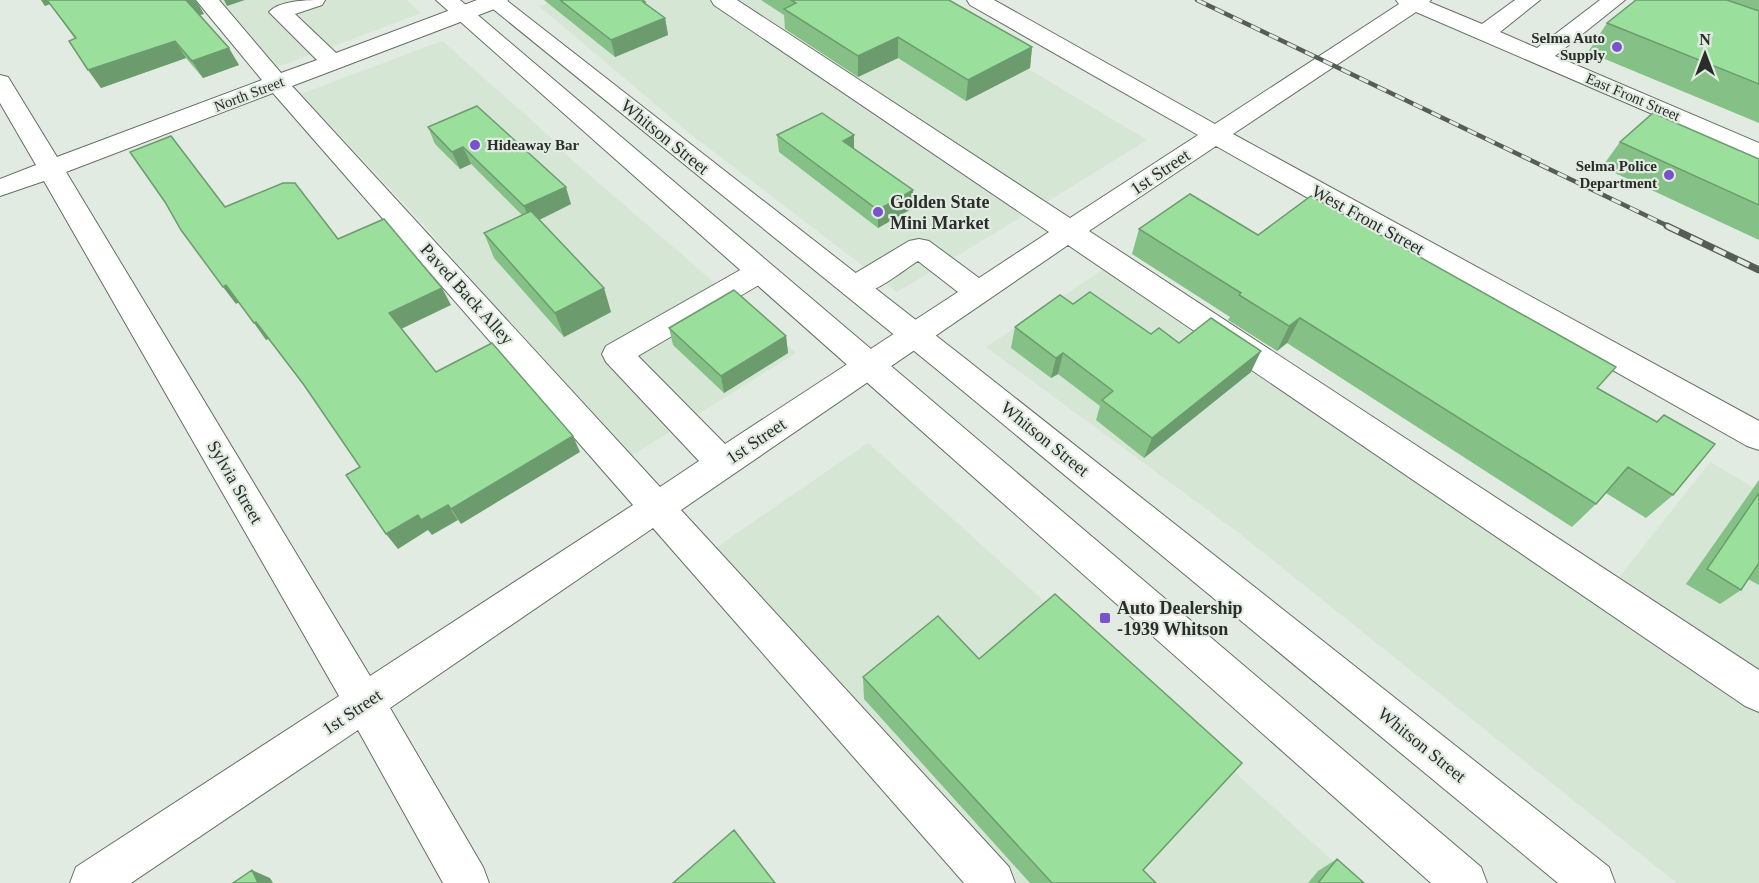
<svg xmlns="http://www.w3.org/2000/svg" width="1759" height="883" font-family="Georgia,serif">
<rect width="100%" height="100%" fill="#e1ebe1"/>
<path fill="#d5e6d5" d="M207,0H407L421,13L267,71Z
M556,0H710L731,12L859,104L1023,216L897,292L688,132L539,6Z
M741,0H913L1147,140L1042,205L856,78L809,49Z
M442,41L549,136L572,160L796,353L631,456L539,357L425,226L301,94Z
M1104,269L1182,324L1759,712V883H1677L1235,530L986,347Z
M868,443L1240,777L1357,883H1018L714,549Z
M1710,462L1759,491V678L1617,580Z"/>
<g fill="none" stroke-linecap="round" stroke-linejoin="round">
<defs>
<path id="minor" d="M196,0H219L281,73L317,60L269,12C280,0 308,0 325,0L322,5L295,14L336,53L477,0H508L505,5L292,86L660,487L699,461L606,362L602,354L606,346L749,265L759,262L769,265L773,272L769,279L638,356L725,444L958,292L918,261C897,274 868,301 844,294L840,287L844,280L909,241L919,239L929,241L979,278L1049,232L714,5L711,0H737L1070,218L1198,135L970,5L967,0H994L1215,124L1399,4L1396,0H1431L1429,2L1482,24L1515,0H1540L1500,32L1537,48L1600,0H1625L1555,56L1759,143V160L1416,12L1233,134L1759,421V450L1747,446L1216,146L1089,231L1759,670V712L1745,706L1068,245L681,510L1009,867L1015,883H964L653,528L390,708L483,867L489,883H443L358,730L131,883H70L76,867L339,696L44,181L0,196V179L36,165L0,103V75L8,77L57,157L262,80ZM273,93L633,505L370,676L66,172Z"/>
<path id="major" d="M436,0H460L1481,867L1487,883H1431Z
M482,0H506L962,356L1609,867L1615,883H1558L940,372Z"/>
</defs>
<use href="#minor" stroke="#656f65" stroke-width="2"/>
<use href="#major" stroke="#656f65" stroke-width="2"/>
<use href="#minor" fill="#fff" fill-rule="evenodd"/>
<use href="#major" fill="#fff" fill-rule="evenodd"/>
<defs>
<path id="rail-far1" d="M1197,0L1670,227"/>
<path id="rail" d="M1667,226L1759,270"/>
</defs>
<use href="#rail-far1" stroke="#575c57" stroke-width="4.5"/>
<use href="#rail" stroke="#575c57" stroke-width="7"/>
<use href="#rail-far1" stroke="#e1ebe1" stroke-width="3" stroke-dasharray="10" stroke-linecap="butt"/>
<use href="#rail" stroke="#e1ebe1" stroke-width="4.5" stroke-dasharray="13" stroke-linecap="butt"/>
</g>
<path fill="#85c087" d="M41,0L204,14L200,15L239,65L203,78L186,58L101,88L75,39L50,4L45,6Z
M544,0H643L645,2L646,4L665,18L668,35L615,57Z
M761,0H949L1032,47L1030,68L966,101L898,58L858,77L785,29L784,15Z
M1636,0H1759V123L1588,52L1607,23Z
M428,127L571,204L539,220L611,312L564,337L494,258L484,233L522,215L471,164L460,169L435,144Z
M777,135H854V148L913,208L878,228L779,152Z
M1620,142L1759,159V240L1602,167Z
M1139,229L1258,235L1597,388L1656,422L1664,415L1673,495L1646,518L1606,493L1596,504L1572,527L1287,343L1277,351L1228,320L1230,317L1132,254Z
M1073,304L1151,334L1179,343L1251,372L1144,458L1096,420L1100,406L1058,374L1051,378L1011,348L1015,327Z
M669,328L786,336L788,353L724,393L673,345Z
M1759,480V585L1748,579L1741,590L1720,604L1686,584Z
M863,677L1143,870L1156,883H1030L864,699Z
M1337,859L1364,883H1308L1318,871Z"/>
<path fill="#6c9c6e" d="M41,0H47L50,4L45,6Z
M186,0H196L204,14L196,16Z
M224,0H245L227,6Z
M665,18L668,35L615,57L611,40Z
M898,37V58L858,77V56Z
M175,41L186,58L101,88L88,70Z
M1032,47L1030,68L966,101L968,80Z
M229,48L239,65L203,78L192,61Z
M854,135V153L843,141Z
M463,147L471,164L460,169L452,152Z
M566,187L571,204L531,224L524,206Z
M913,190V208L878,228V210Z
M226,285L239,302L236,304L223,287Z
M442,288L451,305L399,330L389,313Z
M604,288L611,312L564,337L555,313Z
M1300,318L1287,343L1277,351L1289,326Z
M256,322L269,339L266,340L254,323Z
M786,336L788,353L724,393L721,376Z
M1261,351L1251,372L1144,458L1152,438Z
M1063,353L1058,374L1051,378L1056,358Z
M573,436L580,452L461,524L451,509Z
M448,505L458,520L432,535L428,530L398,549L386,534L418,515Z
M252,870L270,878L273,883H258Z"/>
<path fill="#9bdf9d" stroke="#6c9c6e" stroke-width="1.5" d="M47,0H186L229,48L192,61L175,41L88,70L69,41L76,38Z
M560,0H643L645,2H643L665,18L611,40Z
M791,0H949L1032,47L968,80L898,37L858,56L784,9L796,3Z
M1636,0H1727L1759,11V84L1607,23Z
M477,106L566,187L524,206L463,147L452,152L428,127Z
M822,113L854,135L843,141L913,190L878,210L777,135Z
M1653,113L1759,159V205L1620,142Z
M171,136L225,207L283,183H295L338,239L384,219L442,288L389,313L436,372L492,343L573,436L451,509L448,505L421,520L418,515L386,534L346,475L360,467L304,385L256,322L254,323L226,285L223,287L181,230L165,202L130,152Z
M1190,194L1258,235L1311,196L1616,367L1597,388L1657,422L1664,415L1715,444L1673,495L1628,467L1596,504L1300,318L1289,326L1239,295L1241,293L1139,229Z
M531,211L604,288L555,313L484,233Z
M734,290L786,336L721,376L669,328Z
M1090,292L1151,334L1159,328L1179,343L1211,318L1261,351L1152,438L1102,400L1113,391L1063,353L1056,358L1015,327L1060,295L1073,304Z
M1759,493V563L1741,590L1707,569Z
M1055,594L1242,763L1143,870L1156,883H1052L863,677L938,616L979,659Z
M734,830L775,883H673Z
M1337,859L1364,883H1318Z
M252,870L258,883H233Z"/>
<g fill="#7a52cb" stroke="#e1ebe1" stroke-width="2">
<circle cx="1617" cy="47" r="6"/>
<circle cx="475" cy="145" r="6"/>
<circle cx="1669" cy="175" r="6"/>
<circle cx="878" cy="212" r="6"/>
<rect x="1099" y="612" width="12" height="12" rx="3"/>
</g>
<g text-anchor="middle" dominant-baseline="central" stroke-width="4.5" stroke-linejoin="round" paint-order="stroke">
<g font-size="15" font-weight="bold" fill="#2a2e2a" stroke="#e1ebe1" text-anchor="end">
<text x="1605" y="38">Selma Auto<tspan x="1605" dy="17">Supply</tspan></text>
<text x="487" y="145" text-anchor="start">Hideaway Bar</text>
<text x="1657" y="166">Selma Police<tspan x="1657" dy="17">Department</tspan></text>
</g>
<g font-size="15" fill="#2a2e2a" stroke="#e1ebe1">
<text transform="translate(249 94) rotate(-21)">North Street</text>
<text transform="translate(1633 97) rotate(23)">East Front Street</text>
</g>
<g font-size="18" fill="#2a2e2a" stroke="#e1ebe1">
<text transform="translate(665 137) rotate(39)">Whitson Street</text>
<text transform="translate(1160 172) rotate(-34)">1st Street</text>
<text transform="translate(1368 220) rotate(29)">West Front Street</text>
<text transform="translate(467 294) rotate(48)">Paved Back Alley</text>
<text transform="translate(1045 439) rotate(39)">Whitson Street</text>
<text transform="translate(756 441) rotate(-34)">1st Street</text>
<text transform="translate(235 482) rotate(60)">Sylvia Street</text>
<text transform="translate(352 712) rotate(-34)">1st Street</text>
<text transform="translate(1422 745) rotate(39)">Whitson Street</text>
</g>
<g font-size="18" font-weight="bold" fill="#2a2e2a" stroke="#e1ebe1" text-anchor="start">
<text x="890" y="202">Golden State<tspan x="890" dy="21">Mini Market</tspan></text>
<text x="1117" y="608">Auto Dealership<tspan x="1117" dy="21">-1939 Whitson</tspan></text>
</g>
</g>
<g transform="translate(1705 54)" stroke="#e1ebe1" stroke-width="4.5" paint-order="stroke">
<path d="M0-4.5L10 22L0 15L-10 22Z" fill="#2a2e2a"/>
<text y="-9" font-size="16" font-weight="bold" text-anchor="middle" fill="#2a2e2a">N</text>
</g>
</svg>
